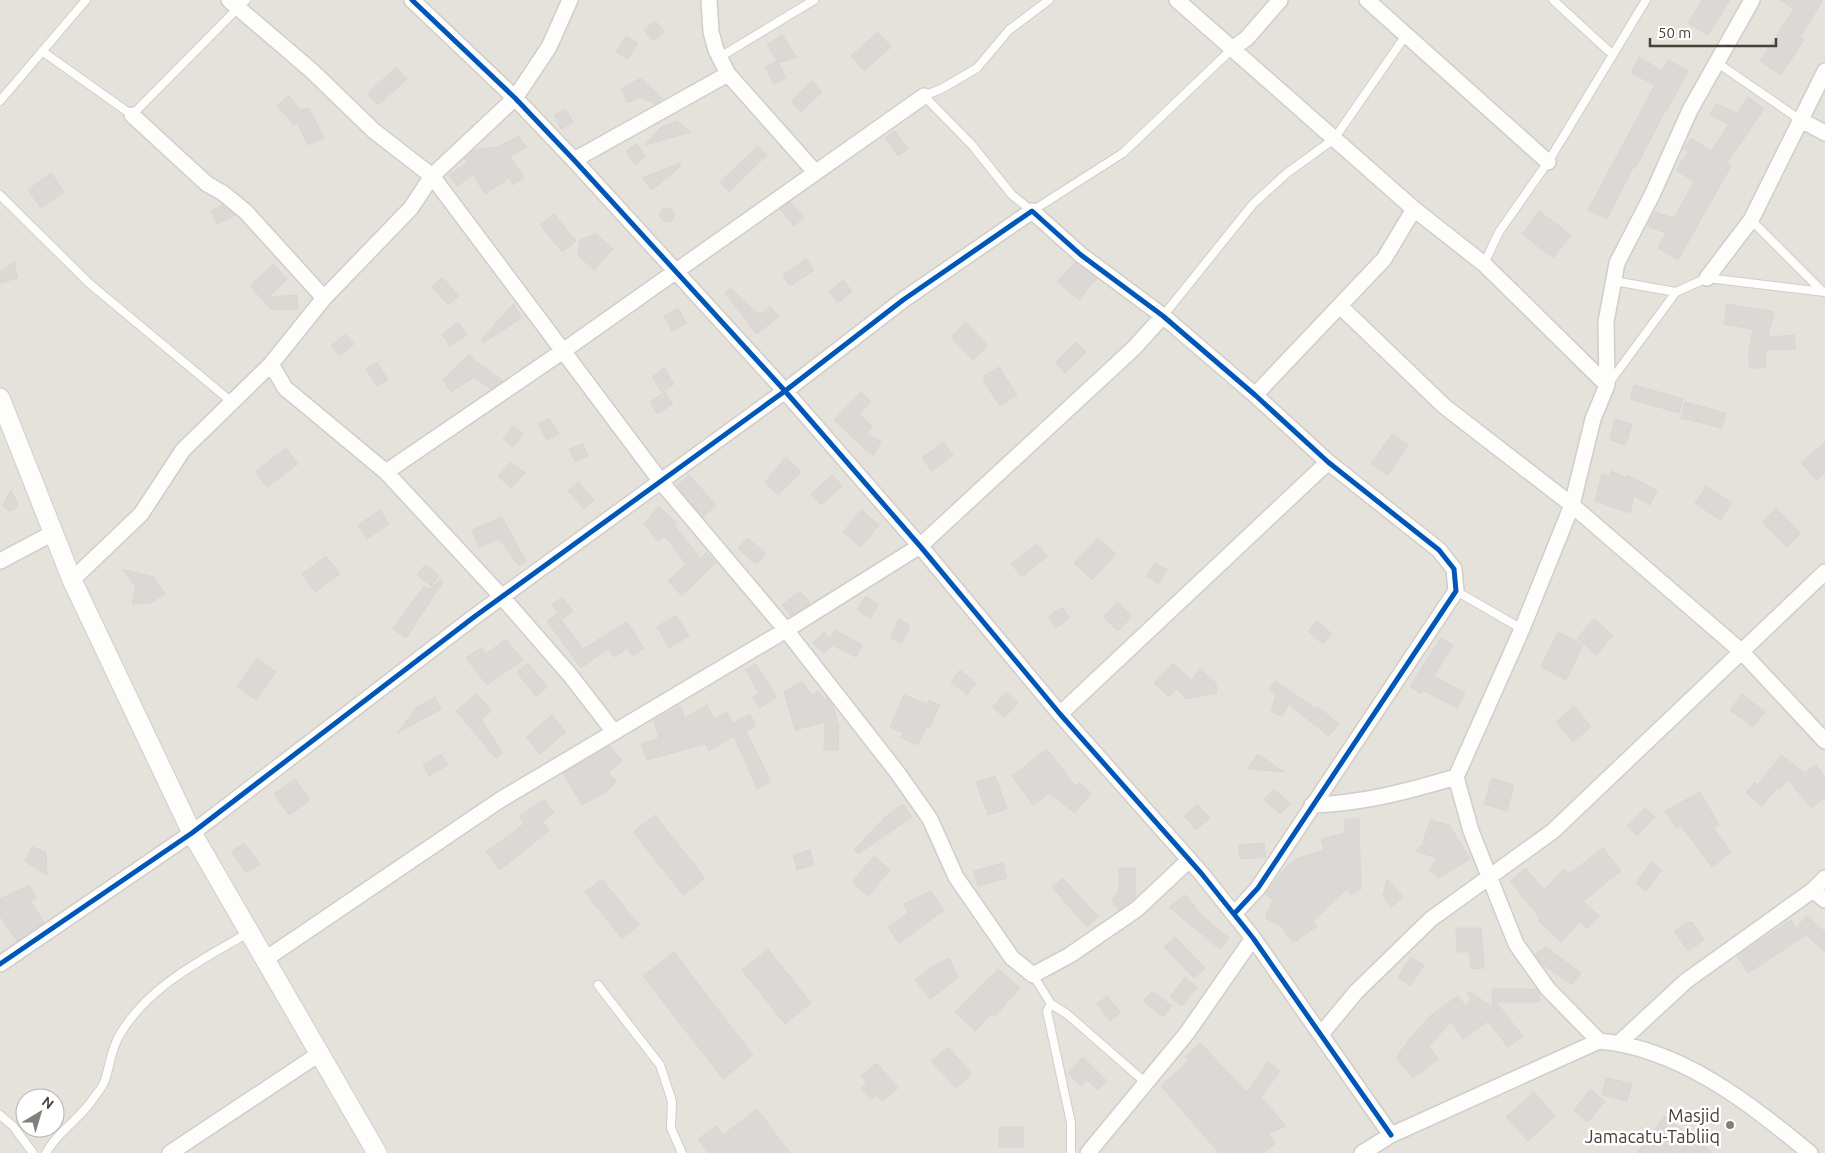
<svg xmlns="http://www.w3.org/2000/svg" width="1825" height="1153" font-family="Ubuntu,sans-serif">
<rect width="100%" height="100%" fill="#f2efec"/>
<path fill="#e5e1db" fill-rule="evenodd" d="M0,0H1825V1153H0ZM25,1098H55V1128H25Z"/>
<path fill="#dbd8d5" stroke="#dad6d2" d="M1702,0H1730L1708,35L1688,23Z
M1780,0H1823L1800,37L1804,40L1781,75L1760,61L1794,9Z
M655,21L665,32L653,41L644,30Z
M878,32L891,47L864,71L851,56Z
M782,35L797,57L779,63L767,45Z
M626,36L638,43L628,59L616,52Z
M1639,57L1662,71L1668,60L1688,71L1667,110L1666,109L1636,167L1634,166L1607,219L1588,210L1655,85L1631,73Z
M777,61L786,78L774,84L765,67Z
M396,67L407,79L378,105L367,94Z
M641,78L663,99L656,104L640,97L628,103L621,89Z
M812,81L822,92L801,112L791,101Z
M289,96L300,110L309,108L324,138L308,145L297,122L294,125L277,105Z
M1748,97L1764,109L1727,163L1731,166L1678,260L1658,248L1666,233L1647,226L1654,212L1674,218L1694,182L1676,170L1688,152L1684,149L1691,138L1711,151L1729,124L1710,115L1716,104L1737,113Z
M566,109L573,122L561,129L554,115Z
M677,121L691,132L645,145L661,127Z
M895,131L908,149L898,156L885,138Z
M519,136L526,147L510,157L524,177L513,185L509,178L485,194L473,175L457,186L449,175L468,162L464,159L473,150L498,147Z
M637,144L645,156L635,165L626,151Z
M758,146L767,155L729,192L720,182Z
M680,163L681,166L652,190L642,178Z
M51,173L64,192L41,208L28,190Z
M790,202L804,217L794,226L780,209Z
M223,205L235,215L217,224L211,211Z
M660 215a7 7 0 1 1 14 0a7 7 0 1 1-14 0Z
M1539,211L1571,235L1553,258L1522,234Z
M554,214L576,241L562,252L540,225Z
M596,234L613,249L594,270L578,255L580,240Z
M806,259L814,270L790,286L783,275Z
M14,262L18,278L0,283V272Z
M1075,262L1097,278L1079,300L1057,282Z
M273,264L287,279L268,297L297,295L298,309L272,310L250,286Z
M442,277L459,296L448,305L432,287Z
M844,280L852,292L837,303L829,291Z
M730,288L760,315L770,306L779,317L756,334L725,293Z
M513,304L522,318L483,343L481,340Z
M1727,304L1774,312L1768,337L1794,335L1796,349L1766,350L1765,368H1749V349L1753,329L1724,324Z
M678,308L686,323L672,331L664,316Z
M458,322L467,335L450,346L442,334Z
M966,322L988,346L973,360L951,337Z
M345,334L354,344L340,356L331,346Z
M1076,342L1086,352L1065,373L1055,363Z
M469,354L477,362L503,381L491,389L474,377L451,392L443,380Z
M377,362L388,380L377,386L366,369Z
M999,367L1017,395L1000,406L984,382V376Z
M664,368L674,384L662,392L652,377Z
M1634,385L1683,399L1679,413L1630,399Z
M665,392L673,404L657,414L650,402Z
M861,392L871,402L859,414L873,427L866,434L881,441L874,455L867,451L834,420Z
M1685,402L1726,413L1722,428L1681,418Z
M549,418L559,434L547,440L538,424Z
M1615,419L1632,424L1626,445L1610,440Z
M513,426L523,434L513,447L503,439Z
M1392,434L1408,445L1388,475L1371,464Z
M943,442L953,455L932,471L922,458Z
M1825,443V473L1816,480L1801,462Z
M583,444L588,456L575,462L569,449Z
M286,448L298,464L267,487L255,472Z
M786,457L801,472L778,495L765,482Z
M511,462L525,473L511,488L498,476Z
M1611,471L1626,478L1628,475L1657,491L1650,505L1634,496L1630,513L1595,501L1602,474L1609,476Z
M689,475L716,505L703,517L677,486Z
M832,475L842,486L821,505L811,494Z
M578,482L594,500L584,509L568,491Z
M1706,486L1732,503L1720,520L1695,503Z
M11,490L17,503V507L11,511L5,509L3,505Z
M659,506L677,524L674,525L701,559L706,552L716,562L682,596L668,581L686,564L665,536L658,541L644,524Z
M1776,508L1801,533L1787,547L1762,522Z
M380,510L389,524L367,539L358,525Z
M861,510L879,525L861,547L843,532Z
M502,517L526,561L519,566L499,539L479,547L472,530Z
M747,538L766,553L757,564L738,549Z
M1098,538L1116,554L1092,580L1074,563Z
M1037,544L1047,556L1022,577L1011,564Z
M326,556L340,574L315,592L302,574Z
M1155,563L1167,570L1158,584L1147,576Z
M425,565L439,575L431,586L417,575Z
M122,569L154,577L165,594L150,603L132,604L136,588Z
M440,580L443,582L406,638L393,629L424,586L429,589Z
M800,591L810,603L791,616L782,605Z
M866,596L879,605L870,618L857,610Z
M562,597L573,611L563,619L552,605Z
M1118,602L1132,616L1118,631L1103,617Z
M1062,607L1070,618L1056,628L1048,617Z
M557,614L583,649L627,622L644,648L633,656L627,648L614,657L608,649L581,668L547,621Z
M676,615L689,636L669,648L657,627Z
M899,618L910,626L902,643L890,638Z
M1594,619L1613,635L1596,655L1577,638Z
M1317,621L1332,634L1323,644L1308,631Z
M835,630L862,645L856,657L832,645L824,653L813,643L824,632L830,638Z
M1558,632L1583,645L1566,680L1541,667Z
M1441,638L1453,645L1434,676L1465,693L1457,708L1423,690L1421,694L1410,686Z
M506,639L523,660L487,685L466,658L481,648L486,654Z
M257,658L276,672L256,700L237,686Z
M528,663L547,687L536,697L517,672Z
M1173,663L1191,680L1200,669L1216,683L1217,693L1185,699L1177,688L1169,697L1154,683Z
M756,664L777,697L760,708L752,697L759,693L746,670Z
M960,670L976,683L967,695L951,682Z
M802,681L812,695L819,691L825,701L826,696L833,705L839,727L838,750H824L825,722L795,730L784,692Z
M1275,681L1317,709L1318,707L1339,724L1329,736L1288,704L1283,716L1271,712L1276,695L1269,689Z
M1006,692L1018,703L1004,718L993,707Z
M477,694L491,711L481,719L503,753L496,758L456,711Z
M1742,694L1765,712L1753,727L1730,710Z
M904,695L927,704L929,700L940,705L929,729L926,727L918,745L900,737L904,733L890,727Z
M435,697L441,709L397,733L417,707Z
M707,705L714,719L726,712L733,723L750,714L756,726L746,731L771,782L757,789L734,736L709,751L705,744L647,760L641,744L659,738L654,720L680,706L685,718Z
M1574,706L1591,727L1573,742L1556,722Z
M552,715L566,732L540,754L526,737Z
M610,746L622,761L608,773L617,781L607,791L582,805L563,773Z
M1047,749L1076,787L1079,783L1091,793L1075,813L1049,793L1033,805L1012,776Z
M441,754L448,765L429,776L423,765Z
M1258,754L1284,772L1247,769Z
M1781,755L1805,773L1816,765L1825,777V797L1811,808L1788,779L1780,789L1778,787L1762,806L1746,793L1755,782L1758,785Z
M995,776L1007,809L988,815L976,782Z
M1492,778L1514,785L1507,811L1484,804Z
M295,779L310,800L289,815L274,794Z
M1273,789L1290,803L1281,814L1264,800Z
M1700,792L1719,825L1713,828L1731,852L1712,867L1681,826L1677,828L1665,811Z
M544,799L554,813L542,822L550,830L500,870L486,852L524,824L520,816Z
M903,804L912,817L858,854L854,850L885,817Z
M1197,804L1210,818L1196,830L1184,816Z
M1645,808L1655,817L1637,836L1627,826Z
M655,815L705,878L683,895L633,832Z
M1345,819H1359L1361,889L1351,895L1347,889L1313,921L1317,926L1293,943L1281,926L1265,918L1273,900L1265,894L1286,867L1296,859L1324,850L1321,839L1345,833Z
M1430,820L1449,825L1470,859L1439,878L1429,870L1438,858L1415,851L1426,842H1423Z
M244,843L260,864L250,871H245L231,852Z
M1264,843L1266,857L1240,859L1239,845Z
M32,847L46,852L47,875L25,861Z
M1603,848L1621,871L1583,901L1599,916L1587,929L1580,922L1561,942L1538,920L1540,918L1510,881L1526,868L1544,890L1564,869L1569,874Z
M810,850L814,865L797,870L793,855Z
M874,856L890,870L868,896L852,882Z
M1651,862L1662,870L1646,891L1636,883Z
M1003,863L1007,878L978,886L974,871Z
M1119,868H1135V898L1119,910L1111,900L1119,893Z
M1063,878L1098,917L1087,927L1052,887Z
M602,879L639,925L622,939L585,892Z
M1387,879L1403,897L1391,907L1383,896Z
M29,885L36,898L30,901L44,922L17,941L0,916V899Z
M931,891L944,910L899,943L888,927L908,913L904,904Z
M1186,895L1202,916L1229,938L1220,949L1169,907Z
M1807,916L1825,932V952L1806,935L1748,973L1737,956L1791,920L1796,928Z
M1687,922H1692L1704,940L1688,951L1674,931Z
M1456,928H1481L1484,968L1471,969L1469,952H1457Z
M1175,937L1205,968L1194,978L1164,947Z
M1546,947L1581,973L1572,985L1541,963L1535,954Z
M768,949L811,1003L785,1024L742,970Z
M674,952L753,1055L723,1079L643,976Z
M1411,957L1424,966L1410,986L1398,977Z
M949,958L958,978L930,999L915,980L935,965Z
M998,969L1020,988L994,1017L991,1014L975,1031L955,1012Z
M1185,977L1197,987L1182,1006L1170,997Z
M1492,989H1536L1539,992V1002H1496L1523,1036L1508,1047L1488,1021L1463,1039L1451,1022L1429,1046L1439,1059L1413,1078L1396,1058L1411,1037L1431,1015L1458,996L1466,1007L1471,999L1467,993L1469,991L1492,1007Z
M1152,991L1172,1006L1163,1017L1143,1001Z
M1107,996L1121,1013L1110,1021L1097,1004Z
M1200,1043L1247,1092L1268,1062L1280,1071L1261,1097L1286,1126L1268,1134L1276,1143L1264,1153H1219L1161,1086L1189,1061L1185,1057Z
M948,1047L972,1074L956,1088L931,1061Z
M1083,1057L1107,1081L1098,1090L1087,1080L1081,1086L1068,1073Z
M877,1063L898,1088L882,1101L876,1095L871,1099L861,1088L867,1083L861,1076Z
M1606,1078L1632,1084L1627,1101L1602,1095Z
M1590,1089L1605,1101L1588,1122L1574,1111Z
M1534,1092L1555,1116L1528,1141L1506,1117Z
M757,1109L790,1153H708L698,1139L716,1126L723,1135Z
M1665,1116L1713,1153H1637Z
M999,1127H1024L1023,1147H999Z"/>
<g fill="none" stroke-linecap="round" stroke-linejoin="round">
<defs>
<path id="service" d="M1049,0L1009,30L977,68L943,88L924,96L972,145L1012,195L1032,211L1123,153L1232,49
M1553,0L1612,54
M42,51L132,115L246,0
M720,57L814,0
M1716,62L1799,119
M0,101L86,0
M0,195L90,284L233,403
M1751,220L1822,291
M1484,264L1499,232L1548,162L1646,0
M1614,281L1676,292
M1163,316L1253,204L1287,173L1334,139L1406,35
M1609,383L1676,292L1707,278L1825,292
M1456,591L1522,629
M1033,975L1051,1004L1067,1014L1146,1083
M598,985L660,1065L672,1101L671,1128L682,1153
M1051,1004L1047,1011L1071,1123V1153
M0,1115L13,1126L33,1153
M46,1153C57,1132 79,1120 93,1099C97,1093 103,1087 105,1080C110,1065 111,1050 119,1036C147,987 201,960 248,933"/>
<path id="minor" d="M229,0L312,71L374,131L432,176L662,483L786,630L897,772L930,819L956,877L1012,958L1033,975L1070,955L1137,909L1189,860
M412,0L515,98L574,160L785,391L920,546L1060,714L1201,873L1253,938L1391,1135
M709,0L711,32L716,50L728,74L815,172
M1177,0L1414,209L1484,264L1607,385
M1367,0L1548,162
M1232,49L1247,38L1280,0
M132,115L207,184L223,193L246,212L324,298
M1799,119L1825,133
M574,160L728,74
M1707,278L1751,220L1825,71
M1340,306L1444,406L1572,505L1742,652L1825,741
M271,364L285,388L386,472L502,597L570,675L614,732
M1255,395L1384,259L1414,209
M386,472L563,351L924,96
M0,561L53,533
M72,580L141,514L183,450L271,364L324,298L411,208L432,176L515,98L549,47L570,0
M1060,714L1328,462
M1312,805C1365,803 1405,792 1456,777
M1813,890L1825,900
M264,960L500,800L786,630L920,546L1134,348L1163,316
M0,964L192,833L474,617L785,391L903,300L1032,211L1081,255L1163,316L1255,395L1328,462L1439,550L1454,569L1456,591L1258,888L1234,914
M1322,1033L1356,992L1431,919L1553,831L1825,572
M1599,1041L1548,989L1516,944L1471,831L1456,777L1522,629L1572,505L1593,419L1607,385L1606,322L1617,263L1652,195L1690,110L1752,0
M1619,1043L1686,981L1813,890L1825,878
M170,1153L319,1054
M1088,1153L1187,1033L1253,938
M1362,1153L1391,1135L1599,1041C1680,1048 1749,1103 1810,1153"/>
<path id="tertiary" d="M0,398L72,580L192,833L377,1153"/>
</defs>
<use href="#service" stroke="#d0cdca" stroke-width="10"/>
<use href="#minor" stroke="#d0cdca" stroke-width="18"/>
<use href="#tertiary" stroke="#d0cdca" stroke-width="21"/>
<use href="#service" stroke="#fdfdfc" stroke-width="8"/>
<use href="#minor" stroke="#fdfdfc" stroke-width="15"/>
<use href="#tertiary" stroke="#fdfdfc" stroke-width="19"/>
<defs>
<path id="cycleway" d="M412,0L515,98L574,160L785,391L920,546L1060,714L1201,873L1253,938L1391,1135
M0,964L192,833L474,617L785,391L903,300L1032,211L1081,255L1163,316L1255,395L1328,462L1439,550L1454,569L1456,591L1258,888L1234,914"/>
</defs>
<use href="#cycleway" stroke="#fff" stroke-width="8"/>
<use href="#cycleway" stroke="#0057b8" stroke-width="5"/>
</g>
<circle fill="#847e78" stroke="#fff" stroke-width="2" cx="1730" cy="1125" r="5"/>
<g text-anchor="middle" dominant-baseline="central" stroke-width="5" stroke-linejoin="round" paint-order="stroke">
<g font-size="18" fill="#484139" stroke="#fff" text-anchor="end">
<text x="1720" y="1115">Masjid<tspan x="1720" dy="21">Jamacatu-Tabliiq</tspan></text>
</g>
</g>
<g transform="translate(40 1113) rotate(38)"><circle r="24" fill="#ffffff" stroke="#b6b3b0"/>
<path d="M0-4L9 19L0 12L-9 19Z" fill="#847e78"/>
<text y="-8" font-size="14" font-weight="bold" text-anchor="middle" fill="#484139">N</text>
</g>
<path d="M1650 38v8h126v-8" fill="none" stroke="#484139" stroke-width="2.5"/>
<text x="1658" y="38" font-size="15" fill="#484139" stroke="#ffffff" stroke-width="4" paint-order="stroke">50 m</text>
</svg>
